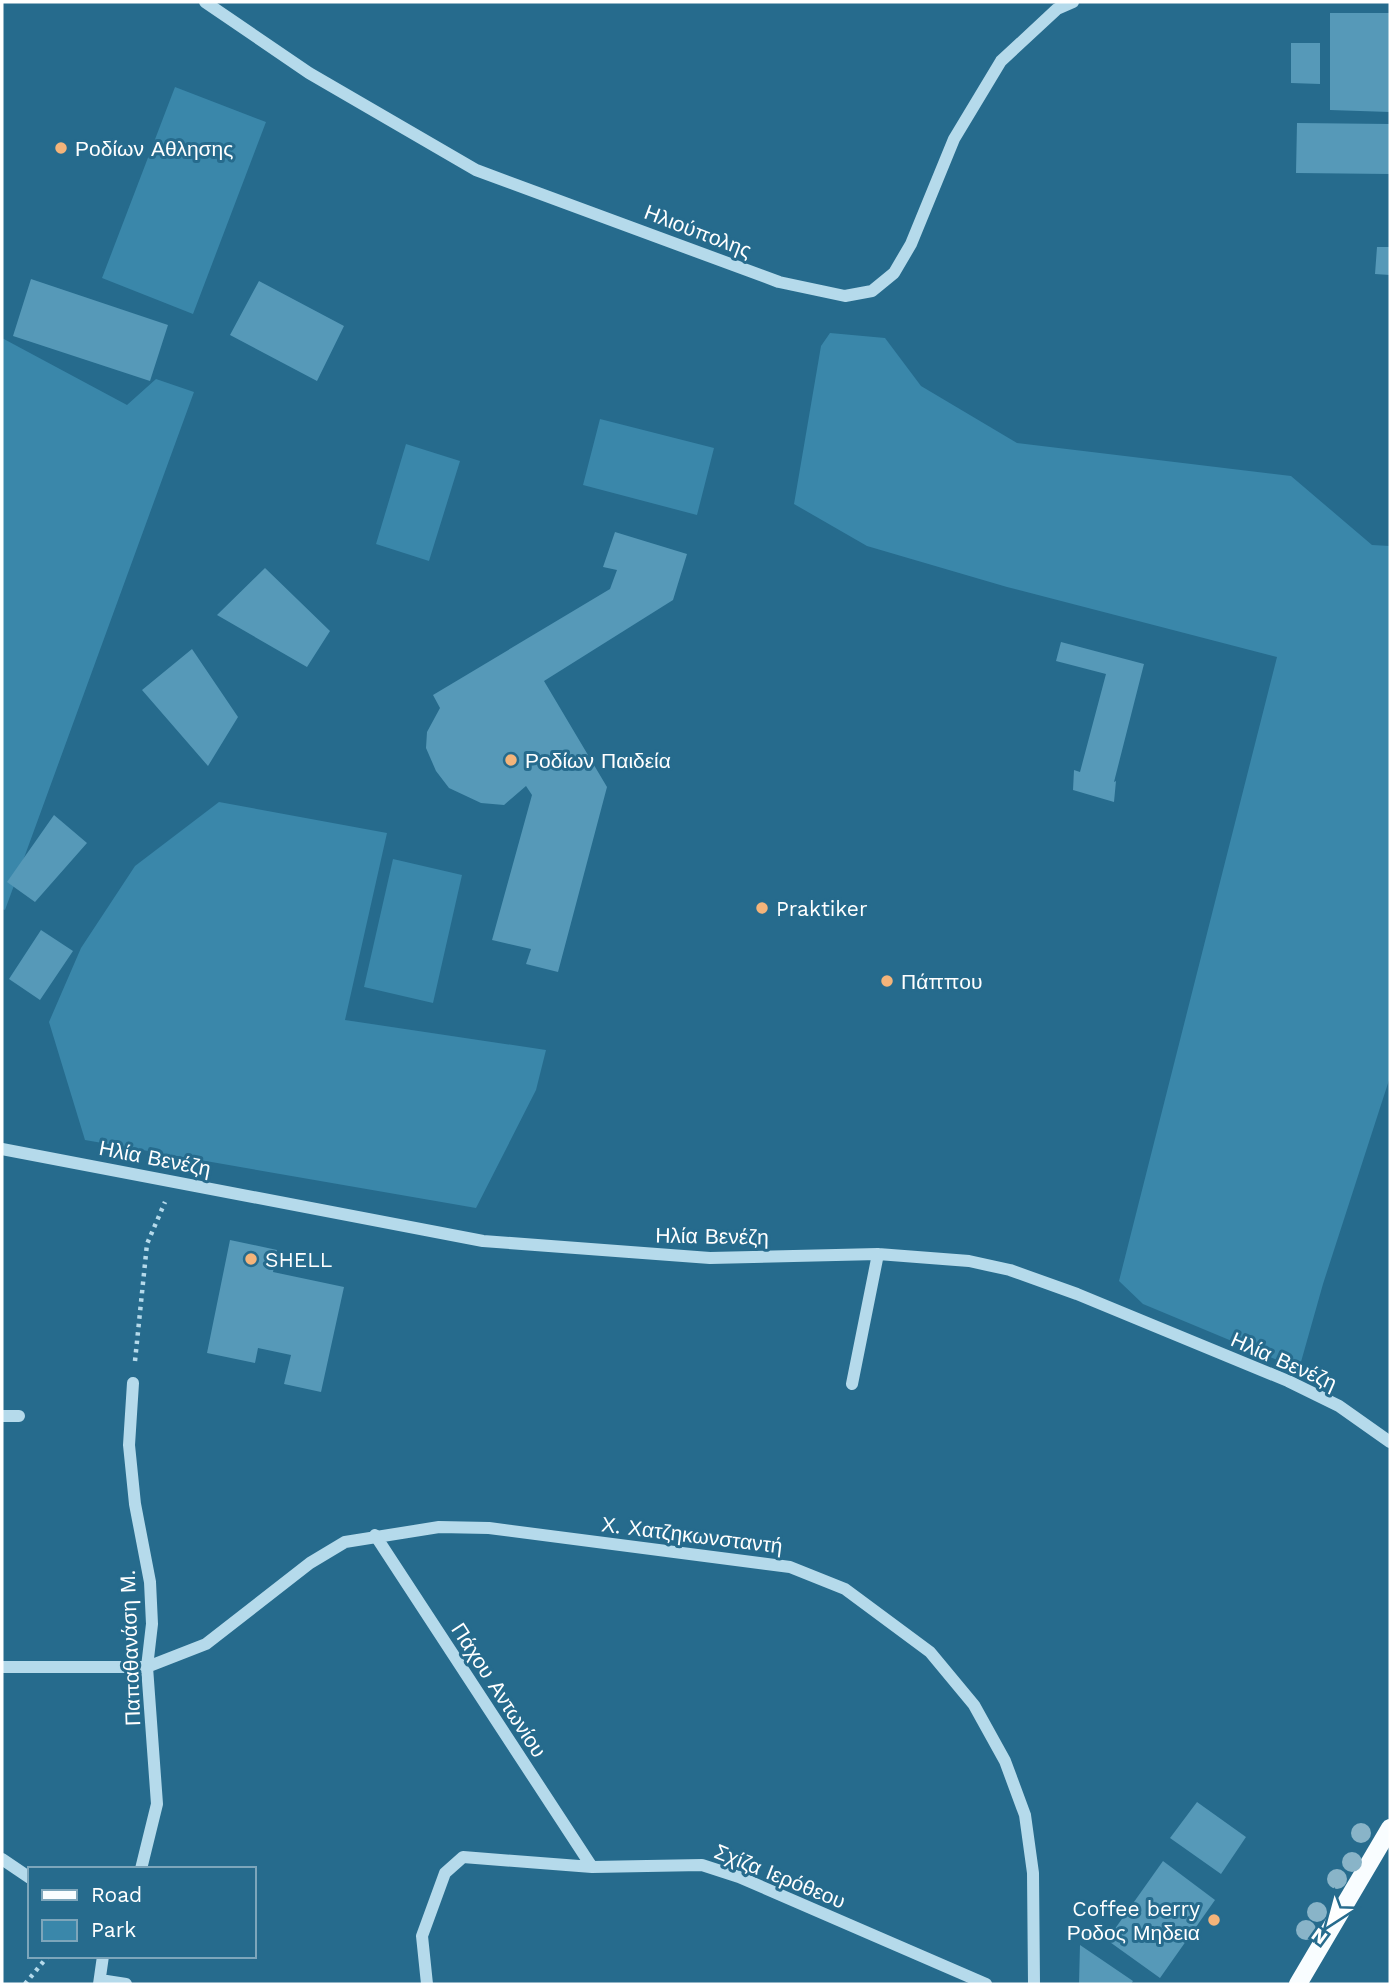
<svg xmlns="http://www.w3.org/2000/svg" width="1392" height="1986" font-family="'Work Sans',sans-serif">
<rect width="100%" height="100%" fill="#266b8d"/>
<path fill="#3a87aa" d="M175,87L266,122L193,314L102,278Z
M830,333L885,338L921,386L1017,443L1291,476L1372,545L1390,546V1077L1323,1284L1299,1369L1143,1304L1119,1281L1277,657L1007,587L867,546L794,504L821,346Z
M2,338L127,405L156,379L194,392L5,910L2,909Z
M600,419L714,448L697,515L583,485Z
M406,444L460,461L429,561L376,544Z
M219,802L387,833L345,1020L546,1050L536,1090L476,1208L85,1140L49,1022L81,948L135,866Z
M393,859L462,875L433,1003L364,987Z"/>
<path fill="#5699b8" d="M1330,13H1390V112L1330,110Z
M1291,43H1320V84L1291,83Z
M1297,123L1390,124V174L1296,173Z
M1377,247H1390V275L1375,274Z
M31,279L168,325L150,381L13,336Z
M259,281L344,326L317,381L230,335Z
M615,532L687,554L673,600L544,681L607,787L558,972L526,964L531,949L492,940L532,795L526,786L504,805L481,803L449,788L436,771L426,748L427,732L440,708L433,695L610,589L617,570L603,567Z
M265,568L330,631L307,667L217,615Z
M1061,642L1144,664L1114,782L1116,781L1114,802L1073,790L1074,770L1080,772L1106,674L1056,661Z
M192,649L238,717L208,766L142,690Z
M54,815L87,843L35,902L7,882Z
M41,930L73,951L40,1000L9,979Z
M230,1240L277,1250L273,1272L344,1287L321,1392L284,1384L291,1355L258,1348L255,1363L207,1353Z
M1197,1802L1246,1837L1221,1874L1170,1838Z
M1163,1861L1215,1900L1160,1978L1107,1940Z
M1080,1945L1133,1981L1131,1984H1079Z"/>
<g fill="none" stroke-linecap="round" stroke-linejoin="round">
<path stroke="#b5daeb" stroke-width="4.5" stroke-dasharray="3.5 5" stroke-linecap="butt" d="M135,1361L147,1244L165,1202
M25,1984L48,1956"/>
<path stroke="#b5daeb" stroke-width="12" d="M205,2L309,73L476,170L779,282L845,296L872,291L894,273L911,244L954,139L1001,61L1057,9L1073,2
M2,1149L483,1241L710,1258L878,1254L969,1261L1010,1270L1077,1294L1288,1381L1339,1406L1390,1442
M133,1383L129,1445L135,1504L150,1582L152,1624L147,1667L157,1804L141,1869
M852,1384L878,1254
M2,1416H19
M375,1535L592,1867
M2,1667H147L206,1644L310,1563L345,1542L439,1527L489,1528L790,1567L845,1589L930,1652L974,1705L1005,1761L1025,1815L1033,1873L1034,1984
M2,1859L30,1878
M100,1980L126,1984
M99,1984L103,1956
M427,1984L422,1936L445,1873L463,1857L592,1867L702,1865L739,1877L986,1984"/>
<path stroke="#f9fdff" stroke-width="18" d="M1298,1984L1390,1828"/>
</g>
<g fill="#89b4c8">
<circle cx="1361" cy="1833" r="10"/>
<circle cx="1352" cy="1862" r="10"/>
<circle cx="1337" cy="1879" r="10"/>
<circle cx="1317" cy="1912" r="10"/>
<circle cx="1306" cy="1930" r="10"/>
</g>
<g fill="#f4b47a" stroke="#266b8d" stroke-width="2.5">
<circle cx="61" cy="148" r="7"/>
<circle cx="511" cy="760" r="7"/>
<circle cx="762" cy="908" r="7"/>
<circle cx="887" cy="981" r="7"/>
<circle cx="251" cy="1259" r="7"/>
<circle cx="1214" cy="1920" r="7"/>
</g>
<g text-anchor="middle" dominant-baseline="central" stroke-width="6" stroke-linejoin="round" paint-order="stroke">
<g font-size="21" fill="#fff" stroke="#266b8d" text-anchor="start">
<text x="75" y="148">Ροδίων Αθλησης</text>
<text x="525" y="760">Ροδίων Παιδεία</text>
<text x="776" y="908">Praktiker</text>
<text x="901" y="981">Πάππου</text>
<text x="265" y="1259">SHELL</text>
<text x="1200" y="1908" text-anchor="end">Coffee berry<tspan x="1200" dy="24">Ροδος Μηδεια</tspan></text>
</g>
<g font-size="21" fill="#fff" stroke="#266b8d">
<text transform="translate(698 231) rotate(21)">Ηλιούπολης</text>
<text transform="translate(155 1158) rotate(11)">Ηλία Βενέζη</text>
<text transform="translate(712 1236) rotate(1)">Ηλία Βενέζη</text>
<text transform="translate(1284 1361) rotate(24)">Ηλία Βενέζη</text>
<text transform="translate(692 1535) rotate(7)">Χ. Χατζηκωνσταντή</text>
<text transform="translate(130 1648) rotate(-92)">Παπαθανάση Μ.</text>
<text transform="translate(499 1690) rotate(57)">Πάχου Αντωνίου</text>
<text transform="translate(780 1876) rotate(22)">Σχίζα Ιερόθεου</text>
</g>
</g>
<rect width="1392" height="1986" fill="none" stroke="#ffffff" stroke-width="7"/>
<rect x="28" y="1867" width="228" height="91" fill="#266b8d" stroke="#7da6bb" stroke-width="2"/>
<rect x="42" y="1890" width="35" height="10" fill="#f9fdff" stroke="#7da6bb" stroke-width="2"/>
<text x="91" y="1902" font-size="21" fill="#ffffff">Road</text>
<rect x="42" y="1920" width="35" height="21" fill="#3a87aa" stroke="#7da6bb" stroke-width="2"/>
<text x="91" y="1937" font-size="21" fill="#ffffff">Park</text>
<g transform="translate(1329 1923) rotate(216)" stroke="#266b8d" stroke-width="5" paint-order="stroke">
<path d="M0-5L12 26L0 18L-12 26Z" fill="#ffffff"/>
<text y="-10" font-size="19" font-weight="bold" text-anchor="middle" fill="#ffffff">N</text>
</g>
</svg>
